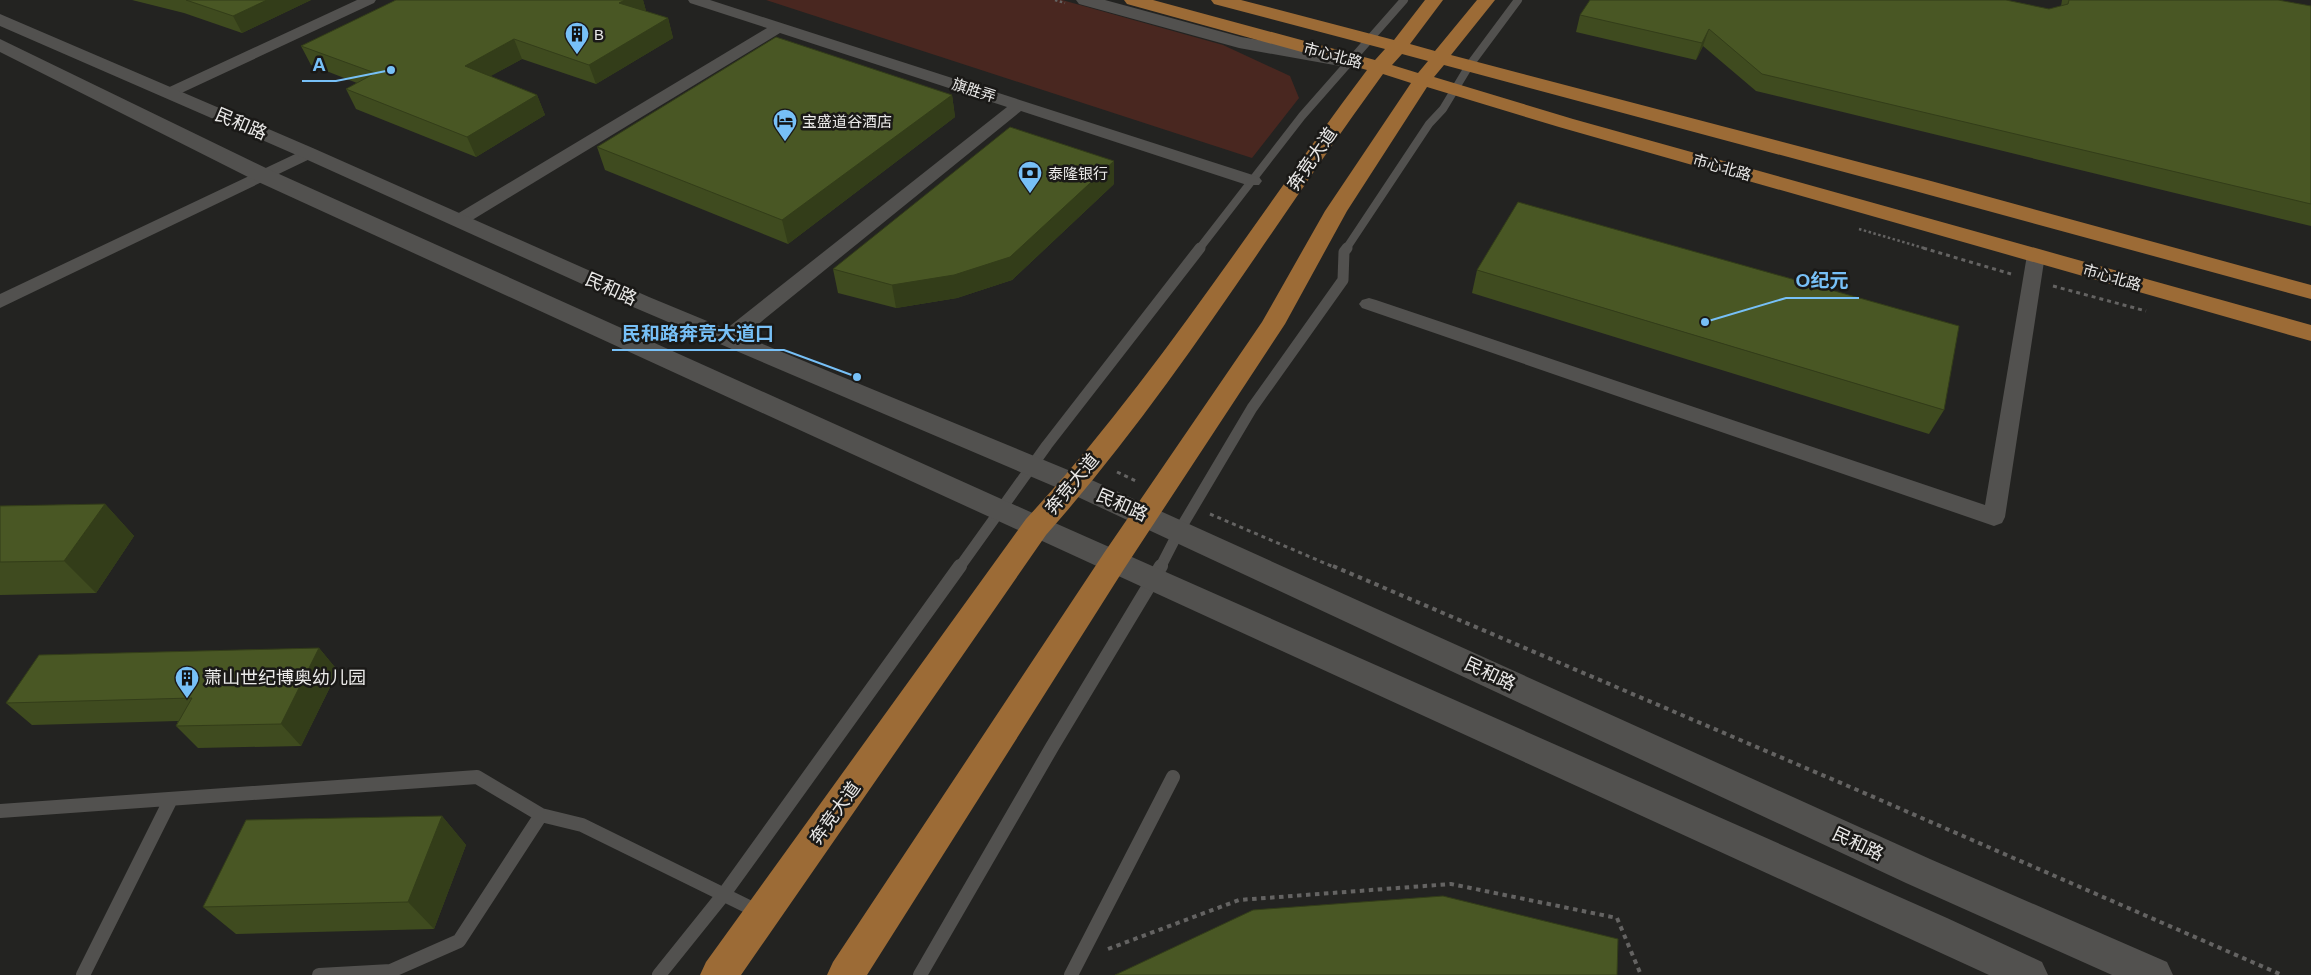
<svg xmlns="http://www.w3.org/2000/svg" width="2311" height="975" font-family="Helvetica,'Noto Sans SC',sans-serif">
<rect width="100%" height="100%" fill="#232321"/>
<path fill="#492720" d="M766,0H1062L1223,45L1290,76L1299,98L1252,158Z"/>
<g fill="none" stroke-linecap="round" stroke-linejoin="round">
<path stroke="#646362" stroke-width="2.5" stroke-dasharray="2.5 2.5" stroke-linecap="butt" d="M1055,0L1065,3
M1859,229L1927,249"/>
<path stroke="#646362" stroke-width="3" stroke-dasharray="4 4" stroke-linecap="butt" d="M1923,248L2011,274
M2053,286L2146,311
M1117,472L1138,482
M1210,514L1336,568"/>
<path stroke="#646362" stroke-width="4" stroke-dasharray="4.5 4.5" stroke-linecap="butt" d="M1333,566L1862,792L2282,975
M1108,949L1239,900L1451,884L1617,918L1641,975"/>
<path stroke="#52514f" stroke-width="8" d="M1199,249L1302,116L1404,0
M1346,249L1429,124L1443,109L1469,66L1518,0"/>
<path stroke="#52514f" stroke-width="11" d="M959,568L1047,445L1200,248
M1160,568L1179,531L1252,408L1343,280L1344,252L1347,248"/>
<path stroke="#52514f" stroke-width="14" d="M0,811L477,777L541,815L582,825L759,912
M83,975L171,799
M319,975L391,971L459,941L541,815
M659,975L724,894L960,566
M920,975L1052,747L1161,566
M1071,975L1173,777"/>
<path fill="#52514f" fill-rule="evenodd" d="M357,0H376L374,3L175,96H163L161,93L163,90Z
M688,0H710L1259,177L1262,181L1259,185H1247L1021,111L735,343L728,345L721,343L718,338L721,333L1007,107L780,33L464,225H452L449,221L452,217L767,28L690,3Z
M308,148L314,149L317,153L314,157L0,308V294Z
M2036,249L2043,251L2045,255L2005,517L2002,523L1994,526L1362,308L1359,304L1362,300L1369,298L1376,300L1985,505L2027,255L2029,251Z"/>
<path fill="#52514f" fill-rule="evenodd" d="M1076,0H1105L1241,37L1351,56L1358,58L1360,62L1358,66L1351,68L1239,48L1079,4Z
M0,14L315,149L649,297L1085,477L1930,859L2167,962L2173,975H2112L1906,883L1065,491L633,307L301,157L0,26Z
M0,39L268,169L1046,519L1947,918L2042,962L2048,975H1989L252,179L0,52Z"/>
<path fill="#9c6b36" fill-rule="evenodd" d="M1124,0H1153L1375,60L1385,49L1214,4L1211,0H1241L1394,40L1425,0H1443L1410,44L1435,51L1477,0H1495L1451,55L1931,181L2311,285V299L1915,191L1444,65L1434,77L1573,119L2311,325V341L1559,127L1427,87L1347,211L1285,324L1124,569L867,975H827L833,962L1104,553L1262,322L1325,211L1411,83L1383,74C1271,227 1173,392 1046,535L741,975H700L706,962L1026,519C1154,381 1254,220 1367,70L1127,4ZM1402,54L1428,61L1418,73L1392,65Z"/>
</g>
<path fill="#3f4b1f" d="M132,0H311L242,33L184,13Z
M396,0H643L646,11H645L668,18L673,38L596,84L522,59L490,76L537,95L545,115L476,157L356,109L346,89L357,83L311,65L301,46Z
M2062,0H2278L2311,6V226L1756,91L1703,46L1696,60L1576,32L1580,15L2049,9L2061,6Z
M952,95L955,117L788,244L605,170L597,147Z
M1114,184L1012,280L957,298L896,308L838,293L833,269Z
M1477,270L1944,410L1929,434L1472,293Z
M105,504L134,536L96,593L0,595V506Z
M319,648L338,671L301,746L198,748L176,726L178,721L32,725L6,703Z
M442,816L466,845L434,929L236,934L203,907Z"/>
<path fill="#333d19" d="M267,0H311L242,33L233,16Z
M625,0H643L646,11L625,23L619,3Z
M668,18L673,38L596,84L589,65Z
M1709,29L1703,46L1696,60L1702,43Z
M514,39L522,59L473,86L465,66Z
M537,95L545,115L476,157L467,137Z
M952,95L955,117L788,244L782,220Z
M1114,161V184L1012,280L957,298L896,308L892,285Z
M105,504L134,536L96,593L64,561Z
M319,648L338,671L301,746L281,724Z
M442,816L466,845L434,929L408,902Z"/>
<path fill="#495724" stroke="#333d19" d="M186,0H267L233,16Z
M396,0H625L619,3L668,18L589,65L514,39L465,66L537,95L467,137L346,89L375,73L301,46Z
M1590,0H2006L2049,9L2068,4L2069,0H2278L2311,6V204L1762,74L1709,29L1702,43L1580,15Z
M776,37L952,95L782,220L597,147Z
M1010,127L1114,161L1010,257L954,275L892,285L833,269Z
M1518,202L1959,326L1944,410L1477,270Z
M105,504L64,561L0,562V506Z
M319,648L281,724L176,726L192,698L6,703L39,655Z
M442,816L408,902L203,907L246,820Z
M1443,896L1618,939L1617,975H1115L1253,910Z"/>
<defs>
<symbol id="building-pin" viewBox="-11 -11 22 30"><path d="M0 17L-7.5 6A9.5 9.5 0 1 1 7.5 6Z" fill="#77c0f7" stroke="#1a1917"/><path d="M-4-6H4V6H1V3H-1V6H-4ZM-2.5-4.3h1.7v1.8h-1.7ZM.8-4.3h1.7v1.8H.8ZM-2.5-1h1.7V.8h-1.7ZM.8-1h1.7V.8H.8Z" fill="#111"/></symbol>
<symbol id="hotel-pin" viewBox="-11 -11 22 30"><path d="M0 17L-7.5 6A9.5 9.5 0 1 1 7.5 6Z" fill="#77c0f7" stroke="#1a1917"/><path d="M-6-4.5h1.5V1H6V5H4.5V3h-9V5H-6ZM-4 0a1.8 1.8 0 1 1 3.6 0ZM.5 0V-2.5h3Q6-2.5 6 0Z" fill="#111"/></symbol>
<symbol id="bank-pin" viewBox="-11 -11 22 30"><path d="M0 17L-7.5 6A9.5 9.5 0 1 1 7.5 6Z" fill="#77c0f7" stroke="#1a1917"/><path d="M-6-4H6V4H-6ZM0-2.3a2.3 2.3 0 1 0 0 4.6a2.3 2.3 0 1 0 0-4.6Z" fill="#111"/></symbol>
</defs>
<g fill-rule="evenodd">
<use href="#building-pin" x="563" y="20" width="28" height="38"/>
<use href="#hotel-pin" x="771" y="107" width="28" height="38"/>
<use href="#bank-pin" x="1016" y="159" width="28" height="38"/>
<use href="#building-pin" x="173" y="664" width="28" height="38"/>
</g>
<g text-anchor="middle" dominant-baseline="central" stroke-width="5" stroke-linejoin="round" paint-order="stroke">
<g font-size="15" fill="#eae9e8" stroke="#1a1917" text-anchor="start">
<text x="594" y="34">B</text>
<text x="802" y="121">宝盛道谷酒店</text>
<text x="1048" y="173">泰隆银行</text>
</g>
<g font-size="15" fill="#eae9e8" stroke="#1a1917">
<text transform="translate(1333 55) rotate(15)">市心北路</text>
<text transform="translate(974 90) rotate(18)">旗胜弄</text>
<text transform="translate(1722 167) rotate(16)">市心北路</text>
<text transform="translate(2112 277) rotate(16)">市心北路</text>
</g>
<g font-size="18" fill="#eae9e8" stroke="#1a1917">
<text transform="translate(241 124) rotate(23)">民和路</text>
<text transform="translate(1312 159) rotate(-55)">奔竞大道</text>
<text transform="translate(611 289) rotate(24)">民和路</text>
<text transform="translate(1072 484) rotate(-50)">奔竞大道</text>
<text transform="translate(1122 505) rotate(24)">民和路</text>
<text transform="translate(1490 674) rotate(25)">民和路</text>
<text transform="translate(835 813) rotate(-54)">奔竞大道</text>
<text transform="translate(1858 844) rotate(25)">民和路</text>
</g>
<g font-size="18" fill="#eae9e8" stroke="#1a1917" text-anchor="start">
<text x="204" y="678">萧山世纪博奥幼儿园</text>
</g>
</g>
<path fill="none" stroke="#77c0f7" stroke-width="2" d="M391 70L336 81H302M1705 322L1786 298H1859M857 377L784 350H612"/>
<g fill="#77c0f7" stroke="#1a1917" stroke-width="2">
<circle cx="391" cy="70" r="5"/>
<circle cx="1705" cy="322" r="5"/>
<circle cx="857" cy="377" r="5"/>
</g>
<g font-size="19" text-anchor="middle" font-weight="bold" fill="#77c0f7" stroke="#1a1917" stroke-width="5" stroke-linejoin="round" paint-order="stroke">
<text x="319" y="71">A</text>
<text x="1822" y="287">O纪元</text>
<text x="698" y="340">民和路奔竞大道口</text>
</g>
</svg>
